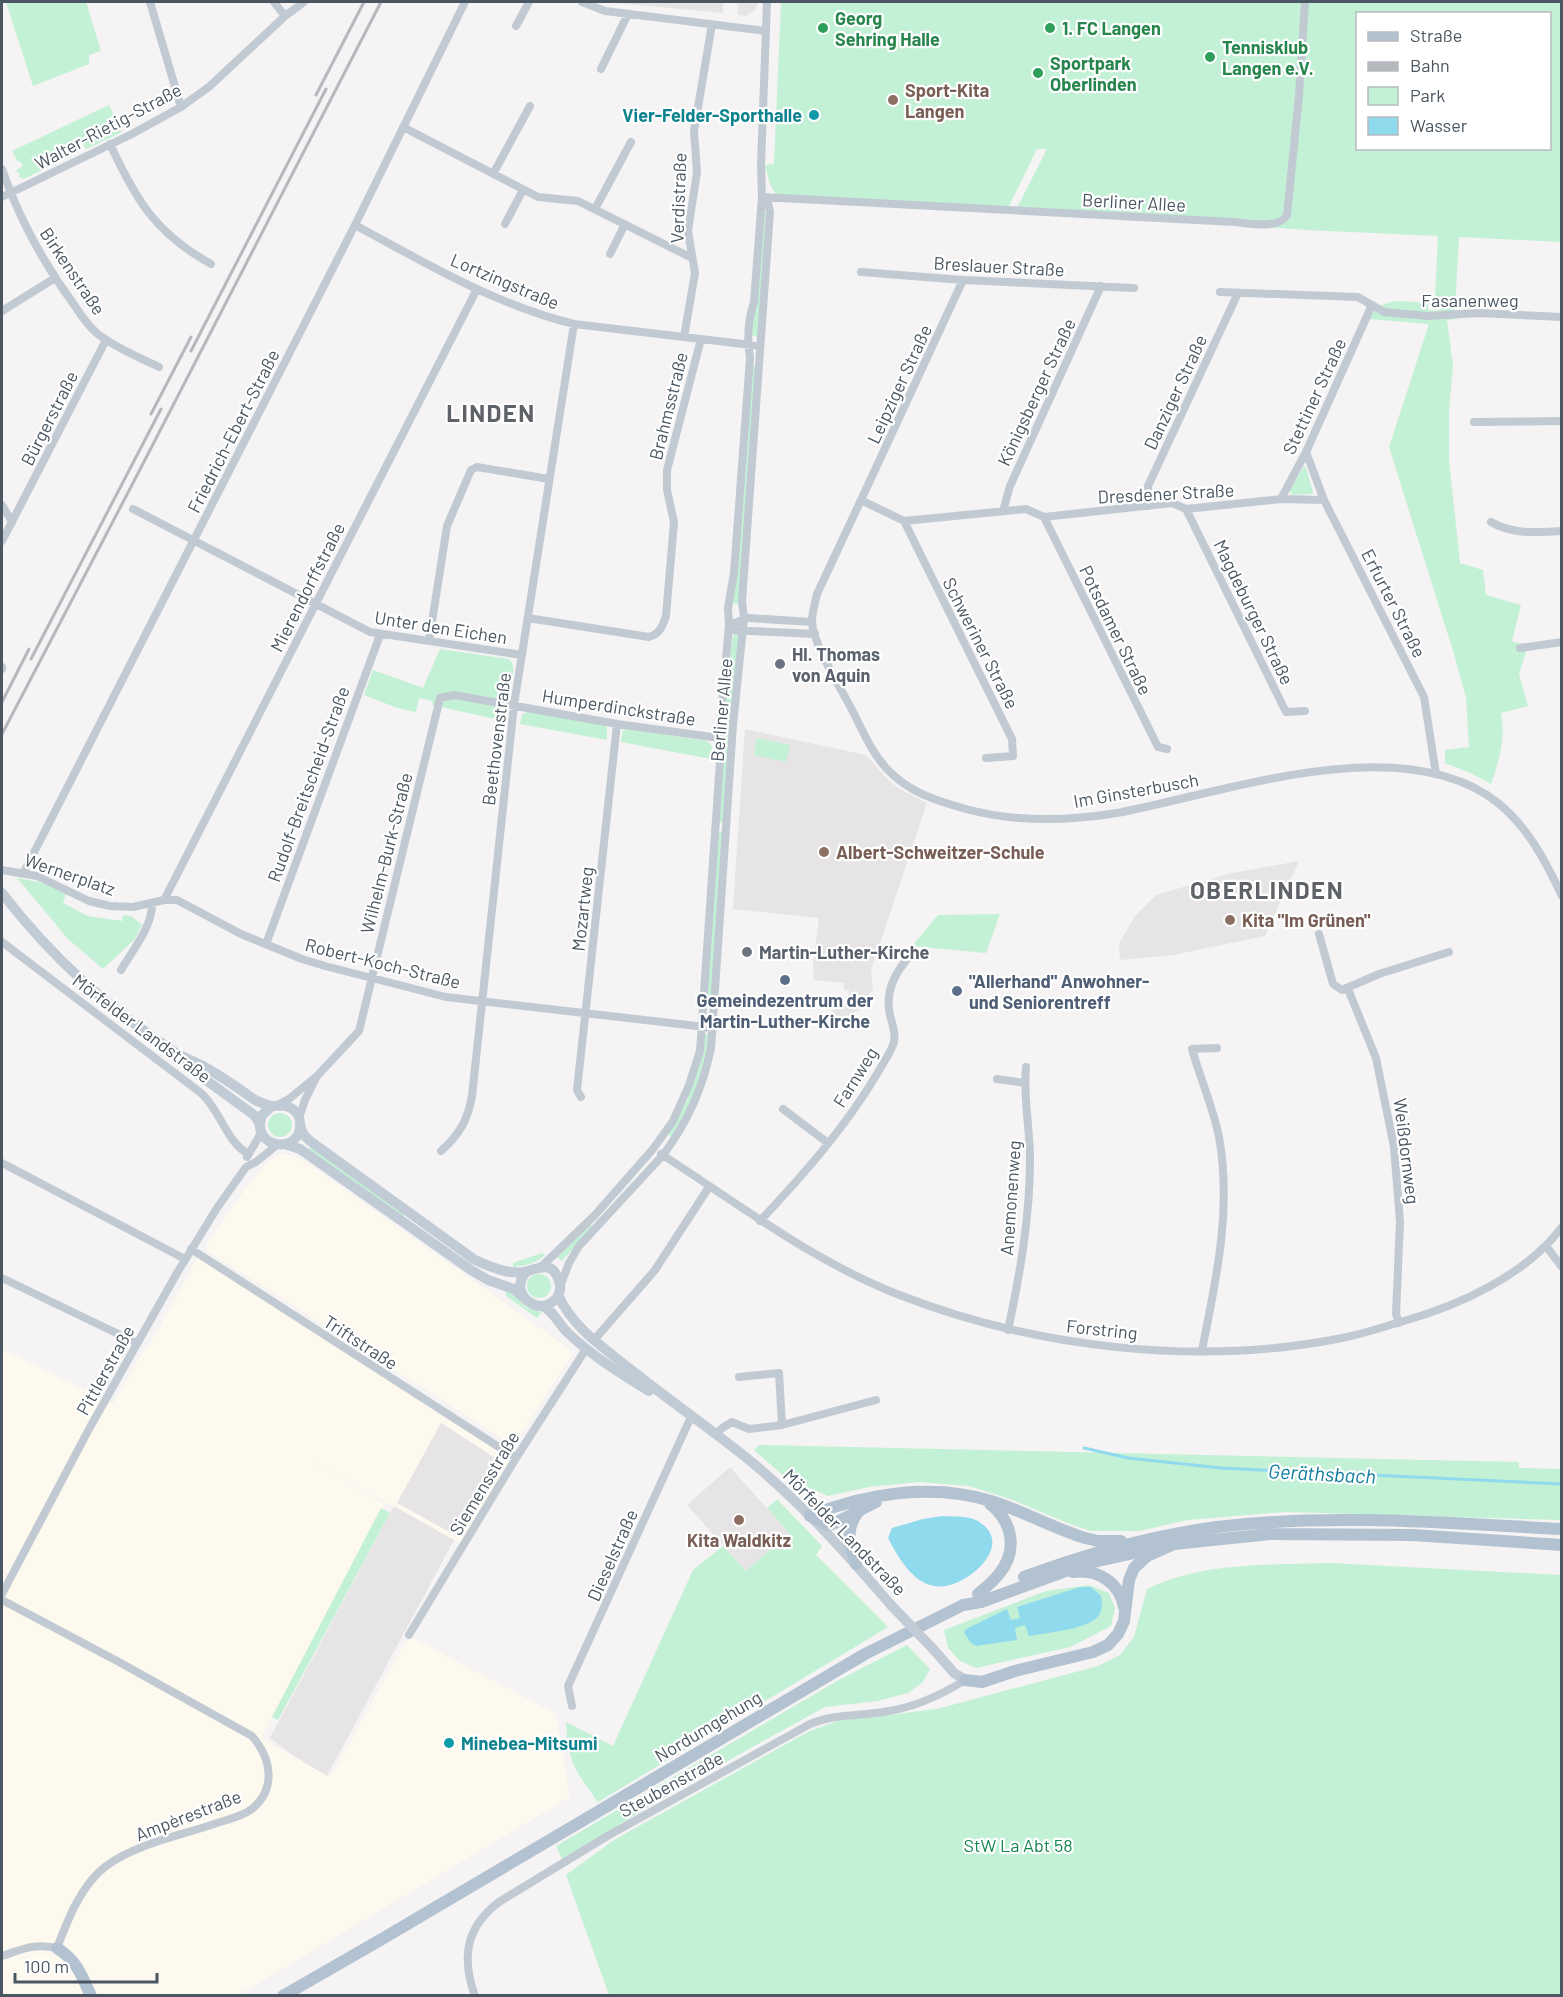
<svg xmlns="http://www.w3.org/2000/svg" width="1563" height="1997" font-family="Barlow,sans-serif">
<rect width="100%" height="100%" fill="#f5f3f3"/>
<path fill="#fdf9ef" d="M285,1153L303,1160L568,1348L572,1355L516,1442L510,1443L207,1251V1243L244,1191L267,1163L276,1155Z
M200,1254L517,1458L463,1545L309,1460L385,1504L261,1738L327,1776L332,1775L409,1635V1636L556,1714L570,1797L238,1995H2V1349L113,1404L140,1357L153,1339Z"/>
<path fill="#e6e4e5" d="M604,2H758L755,10L746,16L738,15V4L723,2V13Z
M745,729L866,755L888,780L900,789L927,803L871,970L873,988L864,1007L827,1029L819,1030L820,1022L832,1023L833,1008L841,1009L842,1003H847L849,990H844V983L814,980L813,964L819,918L733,909Z
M1299,861L1265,936L1173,955L1120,960L1119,944L1135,916L1156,895L1228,874Z
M441,1423L500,1461L455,1535L397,1503Z
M730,1467L789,1533L746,1571L687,1505Z
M394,1506L454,1540L327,1776L291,1754L270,1738Z"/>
<path fill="#c3f1d5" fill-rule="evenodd" d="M6,2H86L101,51L89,55V64L33,86Z
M781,2H1561V242L1459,237L1455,310L1458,319L1447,320L1453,366L1449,410V460L1460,563L1483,570L1486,595L1521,605L1512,641L1525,645L1526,652L1519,674L1528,706L1501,713C1506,738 1499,761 1491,784L1470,773L1445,763V750L1469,747L1466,698L1454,654L1389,447L1429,324L1369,319C1382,295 1404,302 1428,303V310L1438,311L1439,298L1435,297L1438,236L1306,230L1017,208L1047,149H1037L1008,208L777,197L770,184L765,165L774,164ZM1358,14H1550V148H1358Z
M109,105L122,132L86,149L83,144L72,148L74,154L24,179L19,177L20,173L15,171L23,166L20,161L18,162L12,151Z
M763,212H768L758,337L752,335Z
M752,366H757L739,604L732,603Z
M1304,466L1306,467L1313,492L1312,494L1292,495L1290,490Z
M734,634L739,635L731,722H724L732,639Z
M440,649L509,659C517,666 512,678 510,688L497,697L495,705L508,707L504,719L500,720L432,705L433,701L419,698L416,712L397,708L364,695L373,670L423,688Z
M527,712L603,724L607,728V740L520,724L522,715Z
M723,726L731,727L724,823L719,822L724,747Z
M629,729L707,741L712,746L711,759L621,742L623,730Z
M757,738L790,745L786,762L754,755Z
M718,832H724L711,1008H705Z
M17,878L43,883L66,894L63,903L88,916L122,921L123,915L131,916L142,925L135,939L103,969L68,939Z
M1000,914L986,953L912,946L938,915Z
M705,1033L711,1036L702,1075L694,1097L672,1137L667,1134L687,1101Z
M268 1125a12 12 0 1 1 24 0a12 12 0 1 1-24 0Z
M311,1146L405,1213L402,1218L308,1150Z
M590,1224L592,1226L562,1261L557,1257Z
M542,1253L545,1255C537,1263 524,1266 513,1267V1263Z
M527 1286a12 12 0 1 1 24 0a12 12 0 1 1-24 0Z
M507,1290L514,1294L525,1307L542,1312L537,1318L505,1295Z
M759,1445L1519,1462V1468L1561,1469V1520L1285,1512L1188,1520L1139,1531H1091L1067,1523L1013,1500L969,1486L919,1482L869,1487L828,1496L785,1477L754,1450Z
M777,1499L822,1546L816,1555L888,1627L598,1802C575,1770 568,1763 566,1722L613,1746L693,1570L723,1546L746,1571L789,1533L767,1508Z
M381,1508L390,1513L278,1720L272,1717Z
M1330,1563L1561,1575V1995H609L566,1875L614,1840L808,1732L837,1721L937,1709L1098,1666L1120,1655L1134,1637L1147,1589C1202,1562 1269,1565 1330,1563Z
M1089,1585L1109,1593L1115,1608L1111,1626L1070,1647L976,1668L960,1661L948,1648L944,1630L1046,1591Z
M907,1645L930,1669L923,1682L908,1693L877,1701L825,1707L693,1780L562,1859L556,1846L837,1681Z"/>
<path fill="#90daee" d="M942,1516C955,1517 972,1515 982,1524C1015,1548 961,1592 934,1586C912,1582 898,1557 888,1538L892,1528L923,1519Z
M1080,1587H1091L1101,1596C1102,1602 1103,1610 1099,1615C1091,1629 1045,1633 1029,1636L1025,1625L1015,1628L1017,1640L976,1646L970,1642L964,1632L966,1629L1007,1609L1011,1620L1020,1618L1017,1607Z"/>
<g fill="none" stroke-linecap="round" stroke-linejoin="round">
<path stroke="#90daee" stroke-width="3" d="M1084,1448L1128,1458L1221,1468L1562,1484"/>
<path stroke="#c1cad2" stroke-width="8" d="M150,2L181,107
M274,2L285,16
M582,2L605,11L766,31
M516,26L529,2
M601,69L628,14
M403,127L538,197L578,201L692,258
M110,144C136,200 155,233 211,264
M2,169C19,219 44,264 75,306C82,317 91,330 102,337C119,349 140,358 159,367
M493,174L530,106
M2,197L132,134L181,107L210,86L285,16L304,2
M762,197L1234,222C1249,223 1278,230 1287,215L1299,95L1305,2
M595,209L631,142
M505,224L523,190
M355,225C425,263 496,305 574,324L760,346
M610,254L625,224
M861,272L963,280L1134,288
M1220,292L1358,297L1384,312L1428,316L1479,313L1562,317
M2,311L55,278
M684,337L695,273L688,231L697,172L694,131L712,24
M1474,422L1562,421
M1306,452L1324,500L1424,697L1436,774
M1281,499L1306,452L1372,305
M861,500L963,280
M1324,500L1281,499L1186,509L1172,503L1044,517L1026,509L904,521L861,500L817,594C815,603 812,612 812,622C813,644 840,687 851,708C862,729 871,752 887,769C908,792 937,801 966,809C1014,822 1068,821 1117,813C1224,793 1402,727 1498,803C1528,827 1546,862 1562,896
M2,505L12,522
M1149,506L1148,486L1238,293
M133,509L370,632L522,655
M1186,509L1286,712L1305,711
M1003,511L1010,486L1101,286
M1044,517L1158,747L1167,749
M904,521L1012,739L1013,756L986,758
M1491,522C1513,535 1537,532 1562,531
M2,541L106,340
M528,618L649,637C660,634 663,625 666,616L674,522L667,490V470L701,339
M729,625L748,618L812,622
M729,630L815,634
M429,641L447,526L471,470L477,467L549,479
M1520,648L1562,642
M2,667V669
M2,870L37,876L89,901L110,906L133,907L164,900H177L241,934L302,959L325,966L446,997L714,1028
M24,872L355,225L465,2
M164,900L477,289
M1319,934L1333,984L1342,990L1379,974L1449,952
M2,942L201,1093C221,1111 225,1140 248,1154
M266,944L380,635
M121,970C132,951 153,926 152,903
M1348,989L1376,1058L1394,1147L1400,1222L1396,1314L1399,1323
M997,1079L1025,1083
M581,1097L577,1090L617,724
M279,1104L289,1099L318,1075L359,1031L440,698L454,695L617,724L719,738
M783,1109L828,1143
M299,1118L305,1100L317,1076
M441,1151C459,1135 468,1120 472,1096L514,705L574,324
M661,1154C739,1204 811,1260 897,1294C1034,1348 1198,1367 1342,1338C1363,1334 1383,1327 1404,1321C1460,1305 1526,1275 1562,1227
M247,1157L261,1133
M2,1163L185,1259
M760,1221C803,1175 845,1128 877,1074C882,1064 891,1053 894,1042C896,1032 892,1024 890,1015C885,992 894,974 909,957
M1546,1246L1562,1267
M191,1249L516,1458
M542,1266L595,1215L653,1149L673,1121L689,1085L700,1051L720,761L719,738L729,625L728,608L734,573L750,358C747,340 748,320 754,302L762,197L761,164L767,2
M2,1278L137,1343
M561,1284L569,1263L579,1246L663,1155C688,1122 703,1088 711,1048L733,725L744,618L742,601L770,212L768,203L762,197
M1008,1330C1020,1274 1030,1217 1030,1159C1030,1128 1023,1097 1026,1067
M594,1340L655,1270L709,1187
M1202,1350C1216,1281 1232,1208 1219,1137C1213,1107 1200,1078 1192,1049L1217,1048
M739,1377L779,1373L782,1425
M716,1435L722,1428L732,1422L749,1429L782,1425L876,1400
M2,1594L89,1429L177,1273L217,1208L246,1167L256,1162L277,1145
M2,1600L119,1662L252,1736C271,1758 277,1788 252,1809C241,1817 226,1820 214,1824C179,1836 136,1844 106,1866C81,1885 68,1919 57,1948C34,1943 23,1949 2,1956
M409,1635L516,1458L586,1349
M572,1706L568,1686L691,1417
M475,1996C461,1957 466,1927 499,1902L609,1835L810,1724C834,1714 858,1716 883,1712C912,1708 940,1696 965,1680"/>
<path stroke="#c1cbd6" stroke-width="10" d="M2,893C53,959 107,1007 176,1053C184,1058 193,1061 201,1065C220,1075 238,1088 255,1100C260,1102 267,1106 273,1106C279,1106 284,1104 291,1108C296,1111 300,1116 300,1123C303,1155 249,1150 262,1115L272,1106
M186,1062L195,1072L254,1115L260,1124
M300,1126L304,1135L310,1141L475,1260C486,1265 498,1270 510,1272C515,1272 520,1273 525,1272C538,1268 553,1260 559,1281C561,1287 560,1294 556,1299C551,1304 546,1306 539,1306C521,1302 514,1285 527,1271
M285,1144L300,1149L471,1270L488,1280L514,1289L523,1297
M558,1295C573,1328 603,1347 630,1369C671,1402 714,1431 754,1464C804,1506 848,1555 891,1605
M542,1306C554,1311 559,1325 568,1333C592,1356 621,1374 649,1391
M934,1650L954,1673L965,1680"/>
<path stroke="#b3c2d1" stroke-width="12" d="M810,1516C865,1493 933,1483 991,1501C1023,1511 1053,1528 1085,1538L1098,1541H1121
M810,1516L828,1525L835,1523L876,1502
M856,1564C849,1544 845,1529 858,1512
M1073,1572C1098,1569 1119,1582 1124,1607
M1024,1577C1086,1554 1150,1536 1217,1527C1331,1513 1447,1523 1562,1529
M978,1594C985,1588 993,1582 999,1574C1018,1551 1013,1522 990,1504
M965,1680L982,1682L1015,1671L1093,1652L1108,1645L1118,1634L1124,1621L1129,1580L1134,1568L1147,1556L1174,1544L1270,1534L1412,1535L1562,1545
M57,1948C77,1961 81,1974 91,1996
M283,1996L382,1939L865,1654L963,1605L981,1602L1085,1564L1174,1544"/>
<path stroke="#b5b8bd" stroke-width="3" d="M316,95L364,2
M191,351L326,89
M151,414L191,337
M31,659L161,409
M2,702L29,649
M2,734L133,483L381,2"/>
<path stroke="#c1cbd6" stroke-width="10" d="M891,1605L934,1650"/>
</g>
<g fill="#2e9e5b" stroke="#fff" stroke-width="2">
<circle cx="823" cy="28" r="6"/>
<circle cx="1050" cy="28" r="6"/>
<circle cx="1210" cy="57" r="6"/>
<circle cx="1038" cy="73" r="6"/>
</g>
<g fill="#8d6e63" stroke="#fff" stroke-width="2">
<circle cx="893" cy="100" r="6"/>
<circle cx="824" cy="852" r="6"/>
<circle cx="1230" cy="920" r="6"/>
<circle cx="739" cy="1520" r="6"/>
</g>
<g fill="#0f9aa8" stroke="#fff" stroke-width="2">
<circle cx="814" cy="115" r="6"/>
<circle cx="449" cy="1743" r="6"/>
</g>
<g fill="#6b7280" stroke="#fff" stroke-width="2">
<circle cx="780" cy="664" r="6"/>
<circle cx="747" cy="952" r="6"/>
</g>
<g fill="#5c6f8a" stroke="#fff" stroke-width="2">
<circle cx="785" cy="980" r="6"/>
<circle cx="957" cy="991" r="6"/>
</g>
<g text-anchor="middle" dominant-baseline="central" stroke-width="4.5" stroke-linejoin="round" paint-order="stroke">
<g font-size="18" font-weight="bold" fill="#27864d" stroke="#fff" text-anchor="start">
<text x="835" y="18">Georg<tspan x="835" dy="21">Sehring Halle</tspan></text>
<text x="1062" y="28">1. FC Langen</text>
<text x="1222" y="47">Tennisklub<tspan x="1222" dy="21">Langen e.V.</tspan></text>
<text x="1050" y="63">Sportpark<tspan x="1050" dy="21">Oberlinden</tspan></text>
</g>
<g font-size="18" font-weight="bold" fill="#785e54" stroke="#fff" text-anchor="start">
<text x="905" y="90">Sport-Kita<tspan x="905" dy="21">Langen</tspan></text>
<text x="836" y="852">Albert-Schweitzer-Schule</text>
<text x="1242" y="920">Kita "Im Grünen"</text>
<text x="739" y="1540" text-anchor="middle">Kita Waldkitz</text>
</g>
<g font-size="18" font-weight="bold" fill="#0d838f" stroke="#fff" text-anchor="end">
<text x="802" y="115">Vier-Felder-Sporthalle</text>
<text x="461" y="1743" text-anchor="start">Minebea-Mitsumi</text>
</g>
<g font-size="18" fill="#4a5661" stroke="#fff">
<text transform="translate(108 126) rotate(-28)">Walter-Rietig-Straße</text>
<text transform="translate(678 198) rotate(-88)">Verdistraße</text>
<text transform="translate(1134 202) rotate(3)">Berliner Allee</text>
<text transform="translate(999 266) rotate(3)">Breslauer Straße</text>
<text transform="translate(73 271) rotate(56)">Birkenstraße</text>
<text transform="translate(505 281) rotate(23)">Lortzingstraße</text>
<text x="1470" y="300">Fasanenweg</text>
<text transform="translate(899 384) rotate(-65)">Leipziger Straße</text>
<text transform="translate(1036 392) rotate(-65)">Königsberger Straße</text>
<text transform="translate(1175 392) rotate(-65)">Danziger Straße</text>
<text transform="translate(1314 396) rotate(-65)">Stettiner Straße</text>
<text transform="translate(668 406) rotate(-76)">Brahmsstraße</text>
<text transform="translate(49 418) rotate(-63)">Bürgerstraße</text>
<text transform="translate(233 431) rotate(-63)">Friedrich-Ebert-Straße</text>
<text transform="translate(1166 493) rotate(-3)">Dresdener Straße</text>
<text transform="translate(307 587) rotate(-63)">Mierendorffstraße</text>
<text transform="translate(1394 603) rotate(63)">Erfurter Straße</text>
<text transform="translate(1254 612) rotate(64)">Magdeburger Straße</text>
<text transform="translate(441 627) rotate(9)">Unter den Eichen</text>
<text transform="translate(1116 630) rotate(64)">Potsdamer Straße</text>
<text transform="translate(981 643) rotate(63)">Schweriner Straße</text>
<text transform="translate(619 707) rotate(9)">Humperdinckstraße</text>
<text transform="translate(721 710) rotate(-85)">Berliner Allee</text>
<text transform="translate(496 739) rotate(-83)">Beethovenstraße</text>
<text transform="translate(308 784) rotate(-70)">Rudolf-Breitscheid-Straße</text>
<text transform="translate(1136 790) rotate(-10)">Im Ginsterbusch</text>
<text transform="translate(386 853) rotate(-76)">Wilhelm-Burk-Straße</text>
<text transform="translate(70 874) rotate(19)">Wernerplatz</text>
<text transform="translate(582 909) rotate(-84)">Mozartweg</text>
<text transform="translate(383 963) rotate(14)">Robert-Koch-Straße</text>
<text transform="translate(142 1028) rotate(37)">Mörfelder Landstraße</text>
<text transform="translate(855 1077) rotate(-58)">Farnweg</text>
<text transform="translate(1407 1151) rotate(83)">Weißdornweg</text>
<text transform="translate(1010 1198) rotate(-86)">Anemonenweg</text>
<text transform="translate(1102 1329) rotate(6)">Forstring</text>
<text transform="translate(361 1342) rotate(33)">Triftstraße</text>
<text transform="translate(105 1370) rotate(-61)">Pittlerstraße</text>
<text transform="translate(484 1483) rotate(-59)">Siemensstraße</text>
<text transform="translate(845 1532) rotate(46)">Mörfelder Landstraße</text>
<text transform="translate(612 1555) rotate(-66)">Dieselstraße</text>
<text transform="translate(708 1726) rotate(-31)">Nordumgehung</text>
<text transform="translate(671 1784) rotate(-29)">Steubenstraße</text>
<text transform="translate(188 1815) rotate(-21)">Ampèrestraße</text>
</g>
<g font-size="18" font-weight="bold" fill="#5b616d" stroke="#fff" text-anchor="start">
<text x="792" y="654">Hl. Thomas<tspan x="792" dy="21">von Aquin</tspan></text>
<text x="759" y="952">Martin-Luther-Kirche</text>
</g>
<g font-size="18" font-weight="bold" fill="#4e5e75" stroke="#fff" text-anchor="start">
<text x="969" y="981">"Allerhand" Anwohner-<tspan x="969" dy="21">und Seniorentreff</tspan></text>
<text x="785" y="1000" text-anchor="middle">Gemeindezentrum der<tspan x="785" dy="21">Martin-Luther-Kirche</tspan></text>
</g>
<g font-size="18" fill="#17864f" stroke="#fff">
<text x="1018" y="1845">StW La Abt 58</text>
</g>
<g font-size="20" font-style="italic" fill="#0c7c9b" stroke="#fff">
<text transform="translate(1322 1473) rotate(3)">Geräthsbach</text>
</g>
<g font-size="24" font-weight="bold" letter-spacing="1.5" fill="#5f6368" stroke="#fff">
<text x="491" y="412">LINDEN</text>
<text x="1267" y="889">OBERLINDEN</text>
</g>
</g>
<rect width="1563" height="1997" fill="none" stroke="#4a5661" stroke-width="6"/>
<rect x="1356" y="12" width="195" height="138" fill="#ffffff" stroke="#b7bbc0" stroke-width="1.5"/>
<rect x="1368" y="32" width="30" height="9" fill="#b3c2d1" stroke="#b7bbc0" stroke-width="1.5"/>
<text x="1410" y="42" font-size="18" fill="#4a5661">Straße</text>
<rect x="1368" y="62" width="30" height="9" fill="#b5b8bd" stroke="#b7bbc0" stroke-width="1.5"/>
<text x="1410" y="72" font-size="18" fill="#4a5661">Bahn</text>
<rect x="1368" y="87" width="30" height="18" fill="#c3f1d5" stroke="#b7bbc0" stroke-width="1.5"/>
<text x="1410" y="102" font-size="18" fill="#4a5661">Park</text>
<rect x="1368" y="117" width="30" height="18" fill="#90daee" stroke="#b7bbc0" stroke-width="1.5"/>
<text x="1410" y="132" font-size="18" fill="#4a5661">Wasser</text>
<path d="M15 1973v9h142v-9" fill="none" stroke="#4a5661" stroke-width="3"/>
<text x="24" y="1973" font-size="18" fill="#4a5661" stroke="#ffffff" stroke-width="4.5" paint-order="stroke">100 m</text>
</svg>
